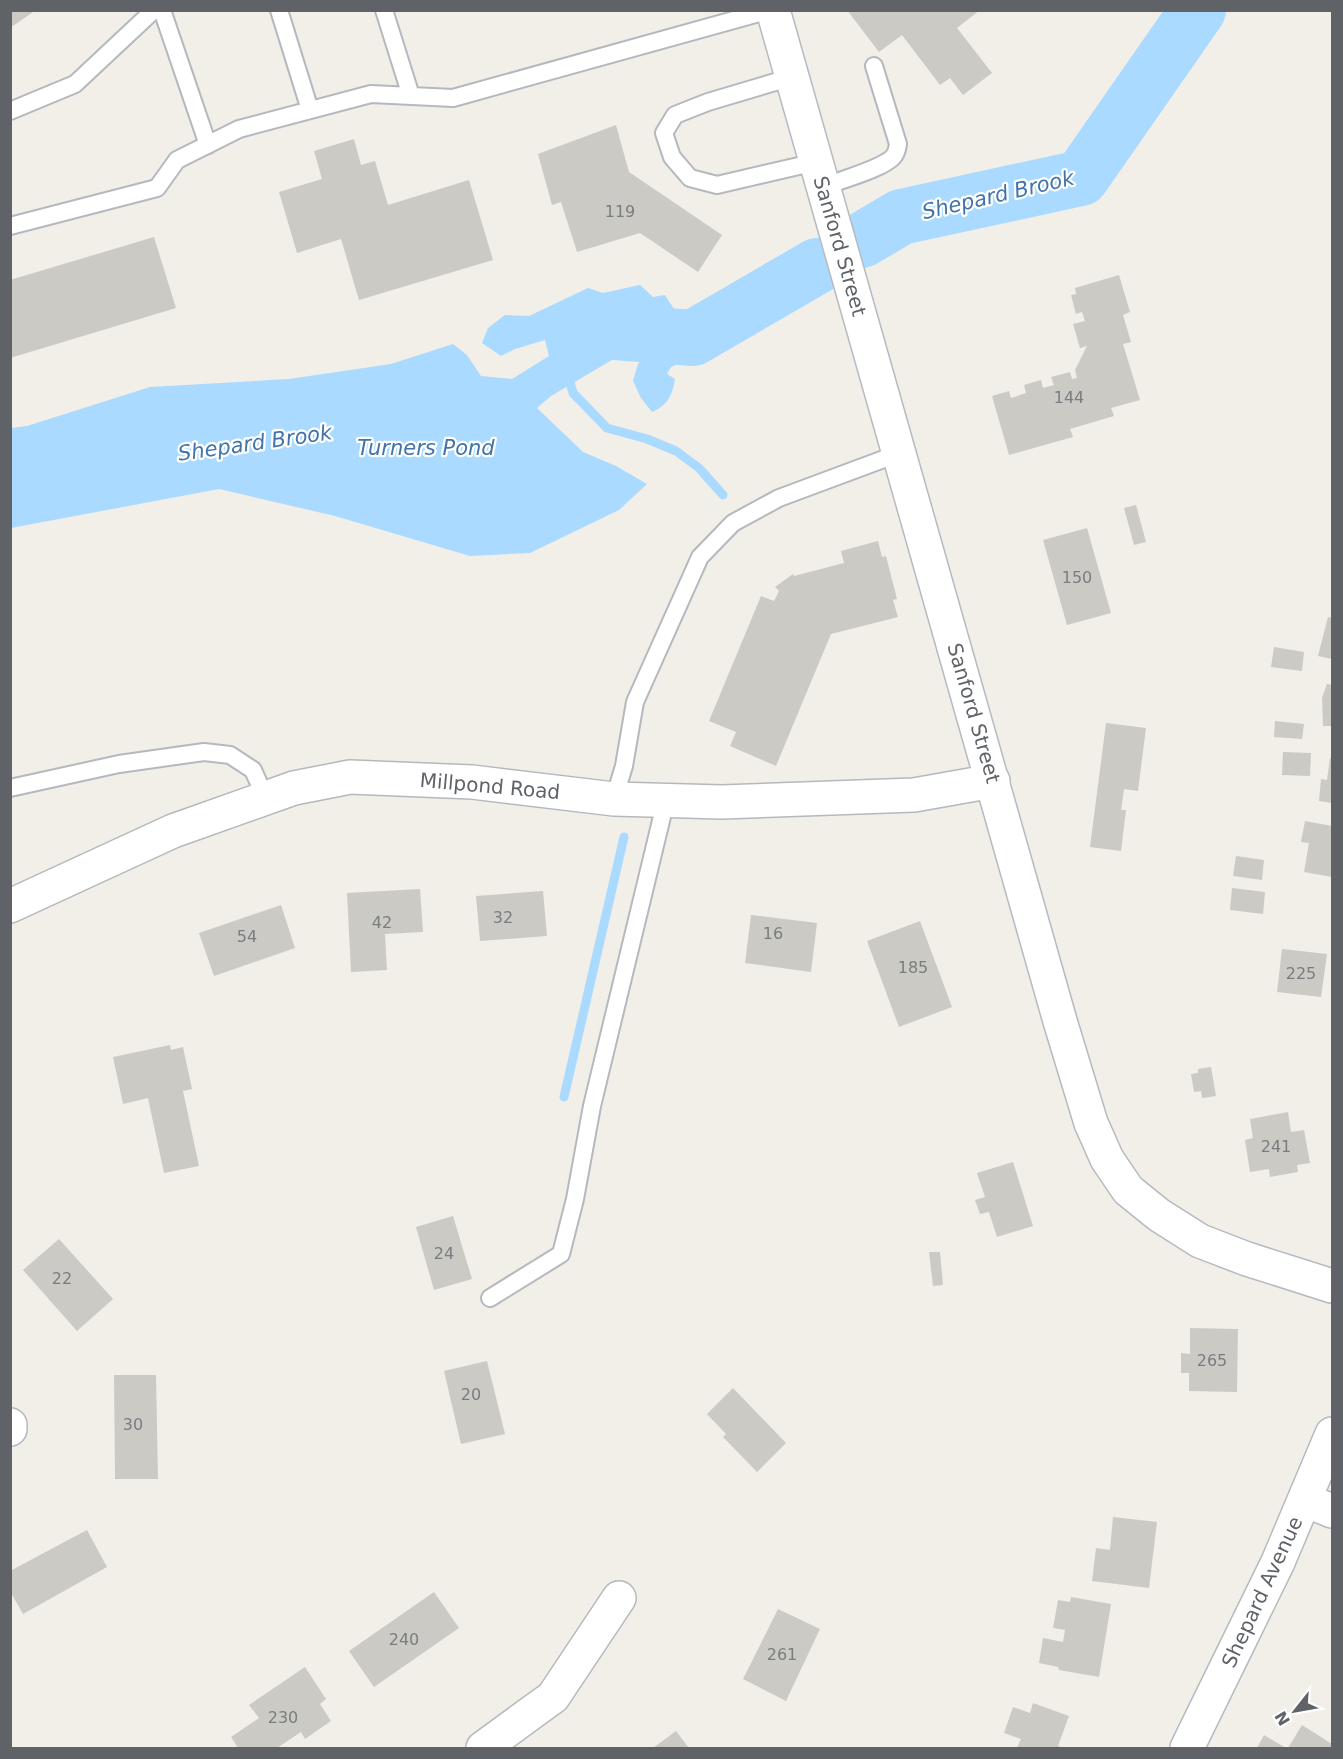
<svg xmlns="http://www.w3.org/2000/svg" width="1343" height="1759" font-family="'DejaVu Sans',sans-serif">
<rect width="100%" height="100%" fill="#f1efe8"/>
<path fill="#aadaff" d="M640,285L653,297L665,295L702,353L671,367L667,374L675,379C672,396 668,405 652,412L641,398L633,381L638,364L646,354L637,353L617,357L551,396L537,408L583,452L616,466L647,484L619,510L530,553L470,556L335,516L219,489L11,528V428L27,426L150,387L289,379L391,364L453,344L467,355L481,376L512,379L549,356L545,340L515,349L501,356L482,343L488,328L505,315L529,316L588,288L603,293Z"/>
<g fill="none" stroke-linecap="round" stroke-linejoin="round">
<path stroke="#aadaff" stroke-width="9" d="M568,375L573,393L607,428L647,439L676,451L699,468L723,495
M564,1097L624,837"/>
<path stroke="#aadaff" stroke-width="56" d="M862,240L901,217L1081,178L1198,10
M615,332L693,338L817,266"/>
</g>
<path fill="#cccac5" d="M10,10H36L10,28Z
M847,10H980L957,28L992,73L963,95L950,78L940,85L902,35L879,52Z
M616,125L629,172L722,235L698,272L640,233L577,252L561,202L552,205L538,154Z
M354,139L361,165L375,161L388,205L469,180L493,260L359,300L341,239L297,253L279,192L322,179L314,151Z
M154,237L176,308L10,358V280Z
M1119,275L1130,312L1123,315L1131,342L1123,344L1140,400L1111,408L1114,416L1070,429L1073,437L1009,455L992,396L1009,391L1011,398L1026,393L1024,385L1041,380L1043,388L1054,385L1051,377L1070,372L1072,379L1077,378L1075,370L1087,346L1080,348L1073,324L1085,321L1082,312L1076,314L1071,295L1076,294L1075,288Z
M1136,505L1146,542L1134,545L1124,508Z
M1087,528L1111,613L1067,625L1043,540Z
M878,541L882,557L886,556L897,599L893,600L898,617L831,634L776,766L730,746L736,732L709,721L761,596L774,601L779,591L775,587L793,574L794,576L844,563L841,551Z
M1328,617L1332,618V659L1318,656Z
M1274,647L1304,652L1302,671L1271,667Z
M1327,684L1332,685V726H1323L1322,698Z
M1275,721L1304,724L1302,739L1274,737Z
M1106,723L1146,728L1138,791L1124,789L1121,810H1126L1121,851L1090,847Z
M1283,752L1311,753L1310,776L1282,775Z
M1330,758L1332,759V803L1319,801L1321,779L1327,780Z
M1305,821L1332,826V877L1304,872L1309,843L1301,842Z
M1236,856L1264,860L1262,880L1233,876Z
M1232,888L1265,892L1263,914L1230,910Z
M420,889L423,932L385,934L387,970L351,972L347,893Z
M543,891L547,936L480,941L476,896Z
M281,905L295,948L214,976L199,933Z
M751,915L817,923L811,972L745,963Z
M920,921L952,1007L899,1027L867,941Z
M1282,949L1327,954L1321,997L1277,992Z
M170,1045L171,1050L183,1047L192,1089L183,1091L199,1166L164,1173L148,1098L123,1104L113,1057Z
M1211,1067L1216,1096L1202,1098L1201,1091L1194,1092L1191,1074L1198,1073V1069Z
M1288,1112L1291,1132L1304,1130L1310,1163L1297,1165L1298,1172L1270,1177L1269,1169L1250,1172L1245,1140L1253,1138L1250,1119Z
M1013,1162L1033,1226L997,1237L989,1212L980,1214L975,1200L985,1197L977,1173Z
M453,1216L472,1279L434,1290L416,1227Z
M59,1239L113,1299L77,1331L23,1270Z
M929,1252H940L943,1285L933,1286Z
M1190,1328L1238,1329L1237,1392L1189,1391V1373H1181V1353L1190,1354Z
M487,1361L505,1434L461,1444L444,1371Z
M114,1375H156L158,1479H115Z
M733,1388L786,1443L757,1472L723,1437L726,1434L707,1414Z
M1113,1517L1157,1522L1149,1588L1092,1581L1096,1548L1110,1550Z
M87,1530L107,1567L23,1614L10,1591V1571Z
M434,1592L459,1628L374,1687L349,1651Z
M1071,1597L1111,1604L1099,1677L1059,1670L1058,1667L1039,1663L1043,1638L1063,1642L1065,1630L1053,1628L1058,1600L1070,1602Z
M778,1609L820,1629L786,1701L743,1679Z
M305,1667L326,1699L320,1704L331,1721L305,1739L301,1732L277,1748H238L231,1737L259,1718L249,1705Z
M1033,1703L1069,1716L1058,1746L1063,1748H1017L1021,1739L1004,1733L1013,1707L1030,1713Z
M1302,1725L1332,1744V1748H1288Z
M676,1731L689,1748H653Z
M1264,1735L1286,1748H1257Z"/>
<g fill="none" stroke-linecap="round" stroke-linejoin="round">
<defs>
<path id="lane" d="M162,10L208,145
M279,10L310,110
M384,10L411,96
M792,77L708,102L675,115L664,133L672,157L690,178L717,185L816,162
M10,111L75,84L154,10
M823,187C840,180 882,169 893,157C897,153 897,149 898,144L874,66
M10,226L157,188L177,160L239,129L371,94L453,98L770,10
M10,788L119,764L204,752L230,755L253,770L265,797
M614,799L624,766L635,702L700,557L733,523L779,498L900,453
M490,1298L561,1254L575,1199L592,1106L666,800"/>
<path id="street" d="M10,906L173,831L294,788L350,777L472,782L614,799L722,802L914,795L993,781
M10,1425V1429
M1305,1500L1332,1511
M483,1748L553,1697L619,1598"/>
<path id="secondary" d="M773,10L1060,1021L1091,1123L1107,1159L1128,1190L1159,1215L1200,1241L1247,1259L1332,1286
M1187,1748L1278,1562L1332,1434"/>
</defs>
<use href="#lane" stroke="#b5b8bc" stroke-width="20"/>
<use href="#street" stroke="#b5b8bc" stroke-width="36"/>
<use href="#secondary" stroke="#b6babf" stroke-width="36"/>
<use href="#lane" stroke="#fff" stroke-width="16"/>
<use href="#street" stroke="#fff" stroke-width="33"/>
<use href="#secondary" stroke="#fff" stroke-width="33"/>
</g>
<g text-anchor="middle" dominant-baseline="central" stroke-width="4.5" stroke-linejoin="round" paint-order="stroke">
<g font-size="16" fill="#7a7d7f">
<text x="620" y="211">119</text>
<text x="1069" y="397">144</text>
<text x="1077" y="577">150</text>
<text x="503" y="917">32</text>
<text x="382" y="922">42</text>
<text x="773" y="933">16</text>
<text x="247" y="936">54</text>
<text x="913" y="967">185</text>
<text x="1301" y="973">225</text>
<text x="1276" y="1146">241</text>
<text x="444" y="1253">24</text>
<text x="62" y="1278">22</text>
<text x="1212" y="1360">265</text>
<text x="471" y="1394">20</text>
<text x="133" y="1424">30</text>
<text x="404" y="1639">240</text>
<text x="782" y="1654">261</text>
<text x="283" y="1717">230</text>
</g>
<g font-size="20" fill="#5f6368" stroke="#fff">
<text transform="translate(840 246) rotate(74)">Sanford Street</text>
<text transform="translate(974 713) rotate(74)">Sanford Street</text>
<text transform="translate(490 786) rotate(5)">Millpond Road</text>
<text transform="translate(1262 1592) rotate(-65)">Shepard Avenue</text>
</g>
<g font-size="21" font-style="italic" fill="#4174aa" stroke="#fff">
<text transform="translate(998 195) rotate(-13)">Shepard Brook</text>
<text transform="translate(255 443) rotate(-8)">Shepard Brook</text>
<text x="426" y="448">Turners Pond</text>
</g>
</g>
<rect width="1343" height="1759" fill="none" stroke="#5f6368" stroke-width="24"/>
<g transform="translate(1295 1711) rotate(239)" stroke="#ffffff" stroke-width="4.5" paint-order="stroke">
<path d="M0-4.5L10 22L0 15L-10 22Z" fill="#5f6368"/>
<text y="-9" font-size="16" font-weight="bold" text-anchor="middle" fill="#5f6368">N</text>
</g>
</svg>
